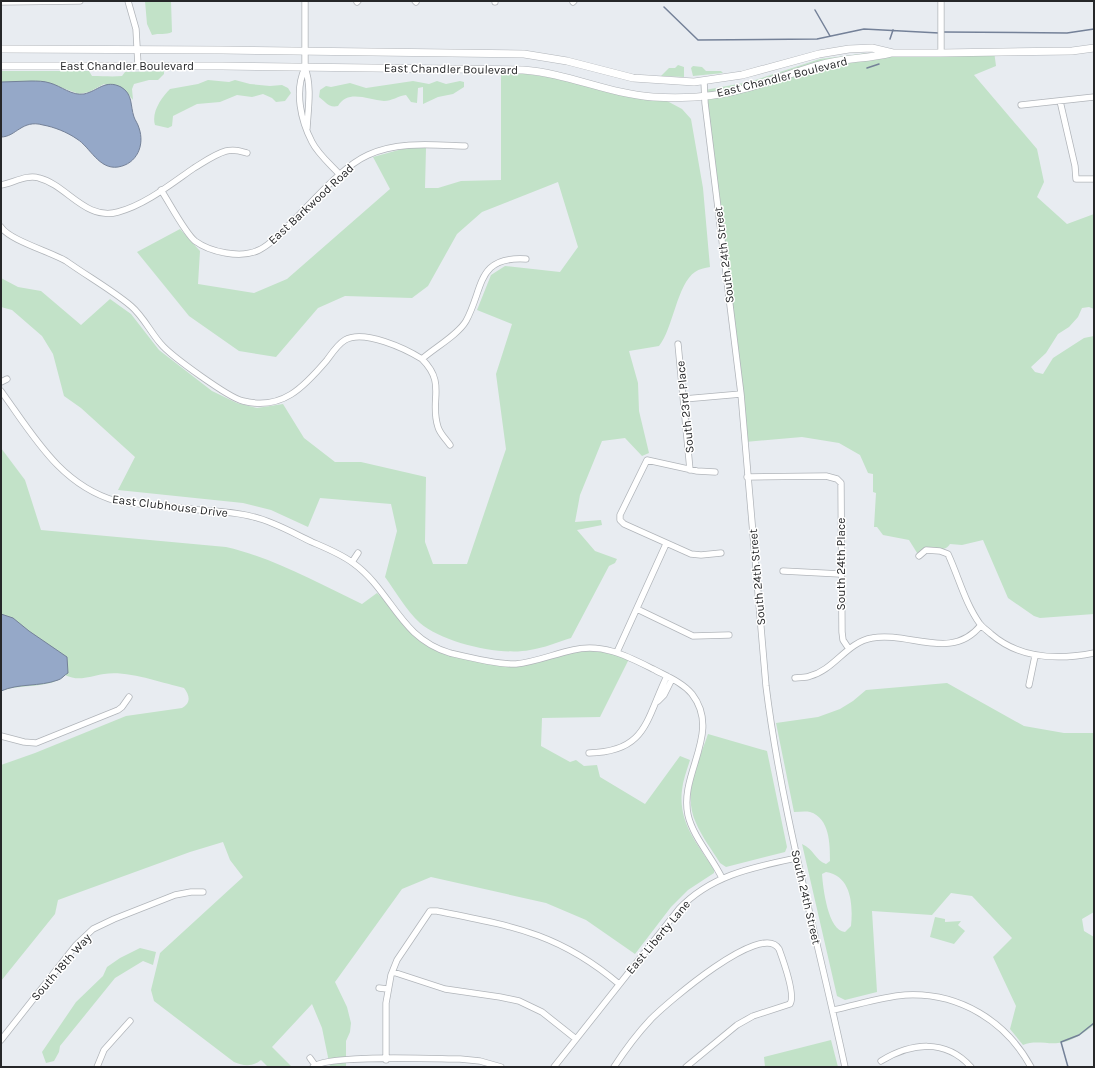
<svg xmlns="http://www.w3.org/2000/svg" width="1095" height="1068" font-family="Karla,sans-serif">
<rect width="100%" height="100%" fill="#e8ecf1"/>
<path fill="#c2e2c8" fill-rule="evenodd" d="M145,1H171L172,32C166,35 159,33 152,35L147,24Z
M994,51L996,66L974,75L1037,149L1044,182L1037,197L1067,224L1094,214V309L1089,307L1082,308L1078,317L1069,327L1058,334L1046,353L1031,367L1035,372L1043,374L1053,358L1084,338L1094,336V614L1040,618L1034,616L1008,598L983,540L962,545L950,544C945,552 935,550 926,550L919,556L909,540L883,535L877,527H874L876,493L873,492V474L868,473L860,455L839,443L802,437L745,442L705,90L749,82L820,59L836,57L867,53Z
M678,65L684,67V77L661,76L669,68H675Z
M693,66L702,67L706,71H721L723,73L693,76L691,68Z
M1,71H89L92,76C103,76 112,77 122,76L125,72L164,71V74L158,80H149L134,84L132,89L133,100L129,95L104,84L89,92L79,94L46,82H1Z
M501,73L527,74L554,78L628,97L667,101L682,109L691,119L703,188L710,267C705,268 699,269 695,272C677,284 673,329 659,346L629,351L638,383L639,411L649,453L642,456L625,438L602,441L580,495L575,522L601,520L602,525L577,530L595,551L617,559L615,563L609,566L571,638C558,642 544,648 530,650C501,656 443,643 420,623C406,610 396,592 385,577L397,531L391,504L320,498L308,527L271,510L243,503L118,490L135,457L81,408L64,396L53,354L42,336L12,310L1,307V278L18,287L41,291L81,325L110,299L131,314L159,350L212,391L237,403L257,408L283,404L304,438L335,462H361L426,477L425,542L433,564H467L506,449L496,374L512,324L477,310L491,275L505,266L560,272L578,247L558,182L482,212L457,234L428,286L412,298L345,296L318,308L276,357L239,351L189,316L137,252L180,229L200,251L198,284L254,293L287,279L390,189L373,157L406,148H426L425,188H438L461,181L501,180Z
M208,80L229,82L235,80L250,84L270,86L282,85L288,88L291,93L285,101L276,102L272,98L263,94L252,97L237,95L220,102L197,104L173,116L172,126L168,128L155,125C151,112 162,97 170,89L198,84Z
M413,81L429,84L437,81L446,84L460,81L464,82V87L453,94L438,97L423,104V87L418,88L417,103L411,102L406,95C398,96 392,101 384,101C368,100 348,89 338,106C328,108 326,102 319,97L320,90L326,86L331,87L350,83L366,88Z
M1,448L25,480L41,530L226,547C274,558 318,583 362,604L377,593L395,610L411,630L450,653L514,664L594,648L630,657L600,717L542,718L541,746L570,762L576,760L584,766L597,765L600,777L645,804L680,756L690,760C687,770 683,780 682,790C678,822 697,844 714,869V873L688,890L671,907L635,954L586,920L546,903L431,877L402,889L335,982L347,1007L351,1023L350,1032L346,1041V1067H330L322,1028L312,1004L272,1047L292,1067H268L261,1060C253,1067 243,1066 234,1062L154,1001L151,990L160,953L243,877L230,860L223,842L190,852L58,900L55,914L1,981V765L35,753L126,716L182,708C191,703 190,696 184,688C162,683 127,670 104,674C90,676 79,682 65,675C53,689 18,684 1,691Z
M947,683L1024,726L1064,733H1094V912L1082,919L1084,931L1094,937V1025C1084,1033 1071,1042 1058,1043C1046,1044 1034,1040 1023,1045L1010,1029L1016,1006L993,957L1012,938L972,896L951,893L932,915L872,911L877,992L845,1000L837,996L802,844C814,849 815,860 826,864L830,861C830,845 830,818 810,812C805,811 799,812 794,812L776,723L818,717L840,709L853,701L866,690ZM826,872C852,876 853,906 851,926L845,932C828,931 823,888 822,874Z
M708,734L767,751L787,847L785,852L726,867L720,863C712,850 702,837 696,823C682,794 699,761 708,734Z
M935,917L945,919V922L961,921L958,925L965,931L954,944L930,937Z
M140,948L156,952L153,965L143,961L115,978L60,1046L59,1052L54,1061L46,1063L42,1052L76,1002L103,976L107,967L120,958Z
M831,1040L838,1067H765L764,1057Z"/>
<path fill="#95a8c8" stroke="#748198" d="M31,81C37,81 44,81 50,83C61,86 72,96 84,94C98,91 105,79 121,87C133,94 130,105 134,117C135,120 138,124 139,128C145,145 137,164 118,167C99,170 90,147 77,139C67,132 54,127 43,125C22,119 16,137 1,137V82Z
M1,614L13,618L29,631L67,657L68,673C64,675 62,679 58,680C39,687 19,683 1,691Z"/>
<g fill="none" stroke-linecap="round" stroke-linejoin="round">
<path stroke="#748198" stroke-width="1.5" d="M664,7L698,40L817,39L864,29L939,33
M815,10L830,36
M943,32L1067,33L1094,29
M890,39L893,30
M867,68L879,64
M1068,1067L1061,1042L1079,1035L1094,1023"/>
<defs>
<path id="minor" d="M128,1L136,29L138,65
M305,1V68C312,86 308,109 307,128
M415,1L416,2
M495,1V2
M941,1V53
M1,2L80,1
M357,2L358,1
M573,2L574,1
M305,68C294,91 301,121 312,142C318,154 331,165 340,175
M704,81L705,103L741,394L766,686C782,815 818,940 845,1067
M1060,101L1075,166L1076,179H1094
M1021,105L1094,97
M1,185C13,183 27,174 39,178C67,185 85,221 118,212C145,205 171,184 194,168C204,162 215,154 226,151C234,149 240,151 247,153
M161,190C169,202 185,233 195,241C210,252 241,259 259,250C270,245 280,234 289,225C311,204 341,167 368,155C398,141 433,145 465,146
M1,227C9,240 51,252 66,261C87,276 112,290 131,306C143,316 151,333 161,344C171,356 229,398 243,401C282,411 304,387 327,360C332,353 338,344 345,340C364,329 406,349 422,359
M678,344L690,470
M1,382L7,379
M1,391C33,435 60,485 116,501C144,505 172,507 200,510C218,511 236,512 254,517C274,522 293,533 312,542C326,548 341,554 353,563C392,591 399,638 450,653C467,657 499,665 516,664C536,662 554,654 573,650C603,643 627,656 653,669C666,676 682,682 692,694C722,733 679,773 688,815C693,837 712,857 722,878
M684,399L741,394
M450,445C446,439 440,434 438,427C429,400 447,384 422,359C434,348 458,335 466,321C484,288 476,256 526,259
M715,472L697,471L647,460L620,515V520L624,524L691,554L701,555L721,553
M747,477L826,476L837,479L841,483L842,632L843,640L849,649
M919,556L926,550L940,551L948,554C959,578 965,603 980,624C983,628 988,631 991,634C1020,659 1059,660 1094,653
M352,562L358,553
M783,571L840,574
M637,609L693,636L729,635
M617,652L666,544
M795,678C800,677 806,678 810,676C834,670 847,642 872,638C909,631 952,662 981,625
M1029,685L1035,656
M658,701L664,695L672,679
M1,736L24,742L36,743L118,710L122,707L129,697
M589,753C647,752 646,719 667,676
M393,972L445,989L500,997L519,1001L542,1012L576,1039
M379,988L387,989
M833,1010C857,1005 881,997 905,995C959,992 1006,1021 1031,1067
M1,1040L76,945L93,929L114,919L175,895L191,892H203
M310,1058L315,1065
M386,1060V1003L391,975L397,960L430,911H437C512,926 559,933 619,984
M881,1061C911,1043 945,1038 971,1067
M97,1067L104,1050L130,1021
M313,1067C326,1054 436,1059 460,1059L480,1061L501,1067
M554,1067L679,909C711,875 754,867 797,858
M614,1067C625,1050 637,1034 651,1019C666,1004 762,920 779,949C783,960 796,995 790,1004L753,1016L737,1025L686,1067"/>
<path id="major" d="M1,49L222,50L524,54L567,61L633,78L694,82L742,75L819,54L849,49L872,48L893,53H941L1072,51L1094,48
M1,66H222L523,70C567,73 609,94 653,97C684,99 717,97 747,88C771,81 795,72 819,65C843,58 867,59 891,53"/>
</defs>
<use href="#minor" stroke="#b1b5ba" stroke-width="7"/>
<use href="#major" stroke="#b1b5ba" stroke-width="8"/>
<use href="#minor" stroke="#fff" stroke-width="5.5"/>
<use href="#major" stroke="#fff" stroke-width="7"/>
</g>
<g text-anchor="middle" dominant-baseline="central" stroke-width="3" stroke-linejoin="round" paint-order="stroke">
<g font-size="12" fill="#262729" stroke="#fff">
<text x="127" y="66">East Chandler Boulevard</text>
<text transform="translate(451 69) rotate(1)">East Chandler Boulevard</text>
<text transform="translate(782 77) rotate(-14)">East Chandler Boulevard</text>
<text transform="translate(311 204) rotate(-43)">East Barkwood Road</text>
<text transform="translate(724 255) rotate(-97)">South 24th Street</text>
<text transform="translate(685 407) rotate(-96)">South 23rd Place</text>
<text transform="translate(170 506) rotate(7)">East Clubhouse Drive</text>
<text transform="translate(841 564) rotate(-90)">South 24th Place</text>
<text transform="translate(757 577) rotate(-95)">South 24th Street</text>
<text transform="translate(806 897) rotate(77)">South 24th Street</text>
<text transform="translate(658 937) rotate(-50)">East Liberty Lane</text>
<text transform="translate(61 967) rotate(-49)">South 18th Way</text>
</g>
</g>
<rect width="1095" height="1068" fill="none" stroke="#262729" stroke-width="4"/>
</svg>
